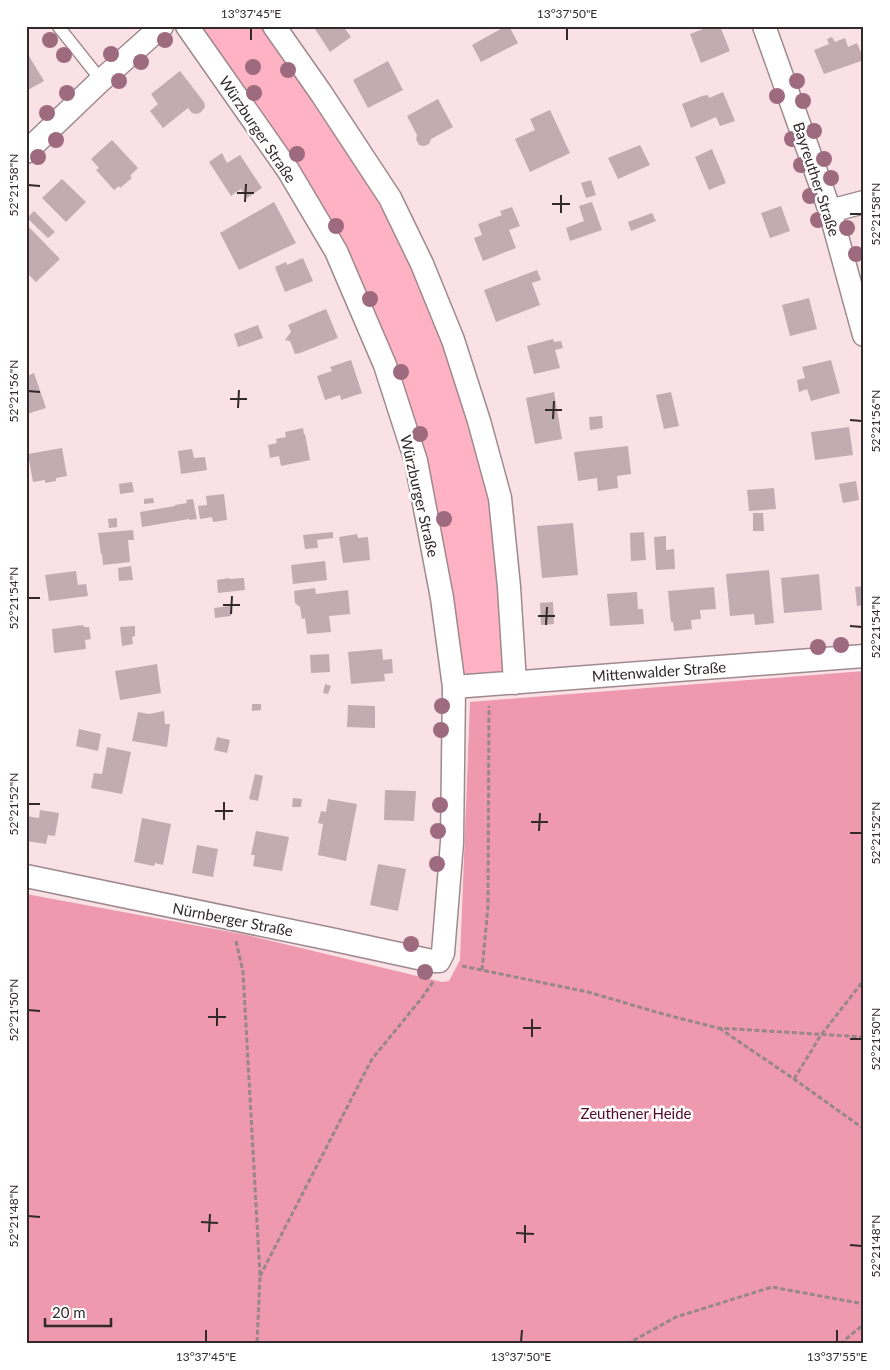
<svg xmlns="http://www.w3.org/2000/svg" width="890" height="1370" font-family="Lato,sans-serif">
<rect width="100%" height="100%" fill="#f9e1e6"/>
<path fill="#feb2c4" d="M202,26H263L350,149L398,234L436,322L467,412L491,503L503,671L483,678L464,673L438,513L409,414L305,182Z"/>
<path fill="#ee99ae" d="M864,671V1344H26V894L247,935L442,982L449,981L460,960L470,702Z"/>
<path fill="#c2acb1" d="M313,26H343L351,37L330,52Z
M506,26H509L518,43L481,62L472,45Z
M711,26H720L730,51L701,63L690,34Z
M832,37L835,42L845,38L848,47L857,43L864,60L824,74L814,50L829,44L827,39Z
M26,51L44,81L26,91Z
M388,61L403,90L368,108L353,80Z
M180,71L204,102L205,107L201,112L197,114L192,113L188,108L163,128L150,111L158,104L151,94Z
M723,92L735,121L720,126L716,117L691,128L682,104L702,96L708,95L709,98Z
M438,99L453,127L431,139L429,144L424,146L419,145L416,139L417,135L407,116Z
M550,110L570,153L530,172L515,139L535,130L530,119Z
M112,140L138,168L130,176L132,178L120,188L119,186L114,190L96,170L99,168L91,159Z
M640,145L650,165L618,179L608,158Z
M712,149L726,183L709,190L695,157Z
M222,153L227,163L240,155L262,188L247,198L241,189L231,196L209,162Z
M62,179L86,202L66,222L42,198Z
M591,180L596,195L586,198L581,183Z
M274,202L296,243L239,270L220,233Z
M592,202L602,230L570,241L566,228L584,221L579,206Z
M781,206L790,231L770,238L761,213Z
M512,207L520,226L509,230L516,248L483,261L474,238L482,235L478,224L502,215L500,211Z
M34,211L55,232L48,238L27,218Z
M652,213L656,221L631,231L628,222Z
M26,224L60,259L36,282L26,272Z
M303,258L313,281L285,292L275,267L286,262L287,265Z
M537,270L541,280L532,283L540,305L496,322L484,290Z
M809,298L817,329L790,336L782,305Z
M326,309L338,338L300,353L295,354L290,341L285,340L291,332L288,325Z
M258,325L263,338L238,347L234,334Z
M553,339L554,342L561,341L563,348L555,350L560,368L534,374L527,346Z
M351,360L362,393L341,400L340,395L325,400L317,376L332,371L330,367Z
M831,360L840,393L811,401L807,389L799,392L797,380L805,378L802,367Z
M34,373L46,408L27,414L26,410V384L29,383L27,376Z
M554,392L562,439L535,444L526,398Z
M671,392L679,426L664,429L656,395Z
M602,416L603,428L590,430L589,417Z
M849,427L853,455L815,460L811,432Z
M303,428L304,434H305L310,460L281,466L279,456L270,458L268,445L277,443L276,439L286,437L285,432Z
M628,446L631,474L617,476L618,488L598,491L597,478L578,481L574,452Z
M62,448L67,476L56,478V481L45,483V480L33,482L28,454Z
M192,449L194,458L205,457L207,470L181,474L178,451Z
M856,481L859,500L843,503L839,484Z
M132,482L134,492L120,494L119,484Z
M774,488L776,509L749,511L747,490Z
M224,494L227,520L213,522L212,517L200,519L198,506L207,505L206,496Z
M153,498L154,503L144,504V499Z
M193,499L197,519L190,520L189,519L142,527L140,512L175,506V505L187,503L186,500Z
M753,513H763L764,531H753Z
M117,518V527L109,528L108,519Z
M573,523L578,575L542,578L537,526Z
M133,530L134,540H128L130,562L103,565L102,554H101L98,533Z
M333,532V538L317,540L318,548L305,549L303,535Z
M644,532L646,560L631,561L630,533Z
M357,534L358,538L368,537L370,560L343,563L339,537Z
M666,536V550L674,549L675,569L656,570L654,537Z
M325,561L327,580L293,584L291,565Z
M131,566L133,580L119,581L118,568Z
M769,570L774,623L755,625L754,614L730,616L726,574Z
M76,571L78,585L86,584L88,596L49,601L45,575Z
M819,574L822,610L784,613L781,578Z
M229,578V579L244,578L245,590L218,593L217,580Z
M864,586V605L857,606L855,587Z
M714,587L716,609L700,610L701,619L691,620L692,629L674,631L673,622H671L668,591Z
M315,588L316,594L348,590L350,614L329,616L331,632L307,634L305,618L302,619L300,607L295,603L294,591Z
M637,592L638,609H643L644,624L610,626L607,594Z
M553,602L554,624L541,625L540,603Z
M230,606L231,616L215,618L214,608Z
M83,625L84,627H89L91,639L85,640L86,649L54,653L52,629Z
M135,626V636L132,637L133,644L122,646L120,627Z
M382,649L383,660L392,659L393,673L384,674L385,681L351,684L348,652Z
M329,654L330,672L311,673L310,655Z
M157,664L161,693L120,700L115,671Z
M325,684L331,686L328,694L323,693Z
M252,704H261V710L252,711Z
M348,705L375,706V728L347,727Z
M164,711L165,724H170L167,747L132,741L138,712L149,714Z
M79,729L101,734L98,751L76,746Z
M217,737L230,740L227,753L214,750Z
M107,747L131,752L122,794L91,788L94,773L102,774Z
M255,774L263,776L258,801L249,799Z
M385,790L416,791L414,821L384,820Z
M293,798L302,799L301,807H292Z
M328,799L357,804L346,861L318,855L323,824L318,823L321,811L326,812Z
M40,810L59,813L55,836L48,835L46,844L26,841V816L39,818Z
M142,818L171,824L163,865L155,863L154,866L134,862Z
M256,831L289,837L282,871L253,866L255,855H251Z
M197,845L218,849L213,877L192,873Z
M378,864L406,869L398,911L370,905Z"/>
<g fill="none" stroke-linecap="round" stroke-linejoin="round">
<defs>
<path id="lane" d="M58,26L101,80"/>
<path id="street" d="M274,26L321,93L390,198L422,264L453,340L479,421L500,498L509,587L515,683
M764,26L830,211L864,335
M26,152L97,84L162,26
M830,211L864,202
M454,687L864,656
M26,876L335,940L432,961H439L443,953L452,842L454,687L442,598L416,461L385,365L336,251L288,170L187,26"/>
</defs>
<use href="#lane" stroke="#9e898d" stroke-width="14"/>
<use href="#street" stroke="#9e898d" stroke-width="25"/>
<path stroke="#98878a" stroke-width="3" stroke-dasharray="5 2.5" stroke-linecap="butt" d="M236,941L243,972L260,1276L257,1344
M462,966L588,992L663,1014L718,1028L864,1037
M482,970L488,906L489,706
M719,1028L794,1079L864,1129
M794,1079L821,1035L864,980
M260,1276L372,1059L421,999L433,982
M627,1344L676,1317L772,1287L864,1304
M840,1344L864,1324"/>
<use href="#lane" stroke="#fff" stroke-width="11"/>
<use href="#street" stroke="#fff" stroke-width="22"/>
</g>
<g fill="#9e6a7d">
<circle cx="50" cy="40" r="8"/>
<circle cx="165" cy="40" r="8"/>
<circle cx="111" cy="54" r="8"/>
<circle cx="64" cy="55" r="8"/>
<circle cx="141" cy="62" r="8"/>
<circle cx="253" cy="67" r="8"/>
<circle cx="288" cy="70" r="8"/>
<circle cx="119" cy="81" r="8"/>
<circle cx="797" cy="81" r="8"/>
<circle cx="67" cy="93" r="8"/>
<circle cx="254" cy="93" r="8"/>
<circle cx="777" cy="96" r="8"/>
<circle cx="803" cy="101" r="8"/>
<circle cx="47" cy="113" r="8"/>
<circle cx="814" cy="131" r="8"/>
<circle cx="792" cy="139" r="8"/>
<circle cx="56" cy="140" r="8"/>
<circle cx="297" cy="154" r="8"/>
<circle cx="38" cy="157" r="8"/>
<circle cx="824" cy="159" r="8"/>
<circle cx="801" cy="165" r="8"/>
<circle cx="831" cy="178" r="8"/>
<circle cx="810" cy="196" r="8"/>
<circle cx="818" cy="220" r="8"/>
<circle cx="336" cy="226" r="8"/>
<circle cx="847" cy="228" r="8"/>
<circle cx="856" cy="254" r="8"/>
<circle cx="370" cy="299" r="8"/>
<circle cx="401" cy="372" r="8"/>
<circle cx="420" cy="434" r="8"/>
<circle cx="444" cy="519" r="8"/>
<circle cx="841" cy="645" r="8"/>
<circle cx="818" cy="647" r="8"/>
<circle cx="442" cy="706" r="8"/>
<circle cx="441" cy="730" r="8"/>
<circle cx="440" cy="805" r="8"/>
<circle cx="438" cy="831" r="8"/>
<circle cx="437" cy="864" r="8"/>
<circle cx="411" cy="944" r="8"/>
<circle cx="425" cy="972" r="8"/>
</g>
<path fill="none" stroke="#32292b" stroke-width="2" d="M251,40V28M567,40V28M28,185L40,186M237,193H254M245,202L246,184M552,204H570M561,213V195M850,214H862M28,391L40,392M230,399H247M238,408L239,390M545,410H562M553,419L554,401M850,420L862,421M28,598H40M223,605H240M231,614L232,596M538,616H555M546,625L547,607M850,626L862,627M28,804H40M215,811H233M224,820V802M531,822H548M539,831L540,813M850,833H862M28,1010L40,1011M208,1017H226M217,1026V1008M523,1028H541M532,1037V1019M850,1039H862M28,1216L40,1217M201,1222L218,1223M209,1232L210,1214M516,1233L534,1234M525,1243V1225M850,1245L862,1246M206,1342V1330M521,1342L522,1330M837,1342V1330"/>
<g text-anchor="middle" dominant-baseline="central" stroke-width="5" stroke-linejoin="round" paint-order="stroke">
<g font-size="15" fill="#32292b" stroke="#fff">
<text transform="translate(258 129) rotate(56)">Würzburger Straße</text>
<text transform="translate(817 179) rotate(72)">Bayreuther Straße</text>
<text transform="translate(420 496) rotate(77)">Würzburger Straße</text>
<text transform="translate(659 671) rotate(-4)">Mittenwalder Straße</text>
<text transform="translate(233 919) rotate(11)">Nürnberger Straße</text>
</g>
<g font-size="15" fill="#540927" stroke="#fff">
<text x="636" y="1113">Zeuthener Heide</text>
</g>
</g>
<rect width="890" height="1370" fill="none" stroke="#ffffff" stroke-width="55"/>
<path d="M45 1318v8h66v-8" fill="none" stroke="#32292b" stroke-width="2.5"/>
<text x="52" y="1318" font-size="15" fill="#32292b" stroke="#ffffff" stroke-width="4" paint-order="stroke">20 m</text>
<rect x="28" y="28" width="834" height="1314" fill="none" stroke="#32292b" stroke-width="2"/>
<g font-size="12" text-anchor="middle" fill="#32292b">
<text x="251" y="18">13°37'45"E</text>
<text x="567" y="18">13°37'50"E</text>
<text transform="translate(14 185) rotate(-90)" y="4">52°21'58"N</text>
<text transform="translate(876 214) rotate(-90)" y="4">52°21'58"N</text>
<text transform="translate(14 391) rotate(-90)" y="4">52°21'56"N</text>
<text transform="translate(876 421) rotate(-90)" y="4">52°21'56"N</text>
<text transform="translate(14 598) rotate(-90)" y="4">52°21'54"N</text>
<text transform="translate(876 627) rotate(-90)" y="4">52°21'54"N</text>
<text transform="translate(14 804) rotate(-90)" y="4">52°21'52"N</text>
<text transform="translate(876 833) rotate(-90)" y="4">52°21'52"N</text>
<text transform="translate(14 1010) rotate(-90)" y="4">52°21'50"N</text>
<text transform="translate(876 1039) rotate(-90)" y="4">52°21'50"N</text>
<text transform="translate(14 1216) rotate(-90)" y="4">52°21'48"N</text>
<text transform="translate(876 1246) rotate(-90)" y="4">52°21'48"N</text>
<text x="206" y="1361">13°37'45"E</text>
<text x="521" y="1361">13°37'50"E</text>
<text x="837" y="1361">13°37'55"E</text>
</g>
</svg>
